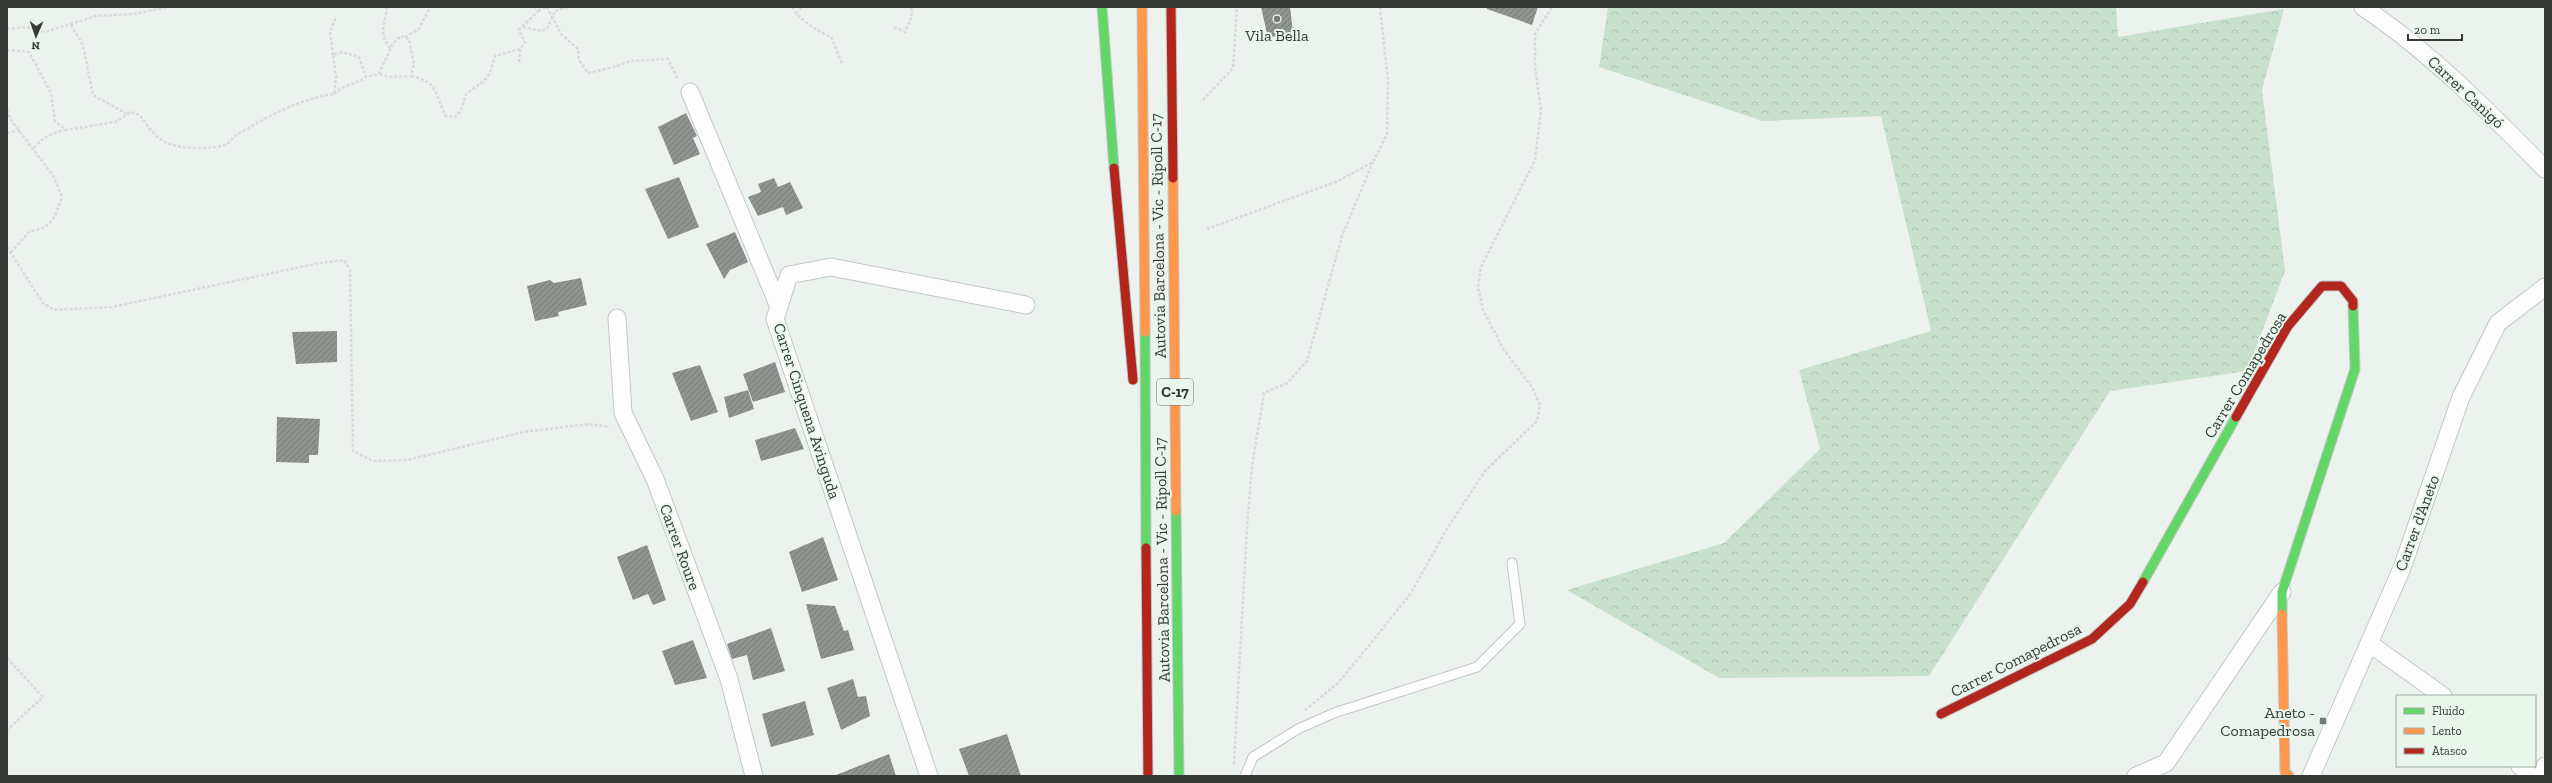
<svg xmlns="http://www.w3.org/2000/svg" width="2552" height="783" font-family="'Zilla Slab',serif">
<defs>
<pattern id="forest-crowns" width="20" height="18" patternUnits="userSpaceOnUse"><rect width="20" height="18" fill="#c8e1cf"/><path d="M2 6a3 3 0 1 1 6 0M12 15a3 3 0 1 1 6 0" fill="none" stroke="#acc2b2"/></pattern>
<pattern id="building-hatch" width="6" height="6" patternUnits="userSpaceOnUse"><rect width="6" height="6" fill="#8f9490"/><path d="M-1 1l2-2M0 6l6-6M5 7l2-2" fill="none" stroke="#767a76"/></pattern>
</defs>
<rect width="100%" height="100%" fill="#ecf2ed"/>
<path fill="url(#forest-crowns)" d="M1608,7H2116L2118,37L2284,9L2262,90L2285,271L2247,371L2110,391L1929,676L1719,678L1567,590L1724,543L1820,449L1799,370L1931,331L1881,116L1763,121L1599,67Z"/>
<path fill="url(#building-hatch)" d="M1261,7H1290L1293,32L1268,38Z
M1487,7H1538L1532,25L1487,9Z
M686,113L697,136L693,138L700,154L674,165L658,127Z
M679,177L699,227L668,239L645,189Z
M774,178L778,187L790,182L803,208L786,215L783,207L758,216L748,197L761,192L758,184Z
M735,232L748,262L730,270L724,279L706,244Z
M581,278L587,305L558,312L559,316L535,321L527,286L550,280L554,283Z
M337,331V362L296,364L292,332Z
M775,362L785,392L753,402L743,374Z
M700,365L718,412L691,421L672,373Z
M748,390L754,409L729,418L724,397Z
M277,417L320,419L318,455H309V463L276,462Z
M795,428L804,449L761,461L755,440Z
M823,537L838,580L802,592L789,552Z
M647,545L666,600L653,605L648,594L633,600L617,557Z
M806,604L835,606L844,631L848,630L854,650L821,659Z
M771,628L785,671L753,680L747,655L732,659L727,644Z
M693,640L707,678L675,685L662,651Z
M853,679L858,697L866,696L870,716L841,730L827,688Z
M805,701L814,735L771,747L762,714Z
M1007,734L1021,776H969L959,749Z
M889,754L896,776H836V775Z"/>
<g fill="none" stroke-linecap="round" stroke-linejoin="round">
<defs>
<path id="lane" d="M1245,776L1253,757L1298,729L1334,713L1477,667L1520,624L1512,563"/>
<path id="street" d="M2363,7C2430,52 2488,111 2545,169
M690,92L779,307
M617,318L623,413L655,479L729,679L754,776
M2370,644L2443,696
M2520,766L2531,776
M929,776L775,319L789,275L831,267L1026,305
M2136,776L2166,763L2282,592
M2311,776L2402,568L2461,397L2498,323L2545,287
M2543,776L2545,766"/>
<path id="fast" d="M1102,7L1114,168
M1145,332L1146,548
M1176,511L1179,776
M2143,582L2236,417
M2282,614V592L2355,369L2353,306"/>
<path id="slow" d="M1142,7L1145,332
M1173,178L1176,511
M2282,614L2285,772L2289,776"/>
<path id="jam" d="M1171,7L1173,178
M1114,168L1133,380
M2236,417L2288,326L2322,286H2341L2353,301V306
M1146,548L1148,776
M1941,714L2092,639L2130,604L2143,582"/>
</defs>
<use href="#lane" stroke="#c3c8c4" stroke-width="11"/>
<use href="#street" stroke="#c3c8c4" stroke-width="19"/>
<use href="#fast" stroke="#c3c8c4" stroke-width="11"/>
<use href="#slow" stroke="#c3c8c4" stroke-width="11"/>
<use href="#jam" stroke="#c3c8c4" stroke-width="11"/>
<path stroke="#d8dbd9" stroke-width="2.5" stroke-dasharray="3 2" stroke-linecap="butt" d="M387,7C385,24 378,35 391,49
M534,7L539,10L546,7
M547,7L561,34L578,49L579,60L588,73L614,67L630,61L668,59L678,80
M792,7C799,19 818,32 831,37L842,63
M796,14L802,7
M71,25L83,45L93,95L127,114
M523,27L541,31L547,29L555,11L568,7
M894,27L905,32L912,16L911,7
M7,29L26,27L45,32L96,16L134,14L168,7
M405,37L419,29L430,7
M7,50L29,52L51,93L55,121L66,130L115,122L131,112L140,115C147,126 155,137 167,143C179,149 215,150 227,144C231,141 234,136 238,134C267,117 301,98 334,94L336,76L333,55L342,52L359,57L366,77L379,74L393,43L401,36L409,39L414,64L411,76L389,77L379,74
M333,55L330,31L336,18
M519,62L520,49L525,43L519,30L539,10
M411,76C439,82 434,94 446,116L455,117L461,111L466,94L484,81L490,73L495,56L520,49
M334,94C343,85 356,84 366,77
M1203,100L1233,68L1237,7
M7,110L11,120L54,177L62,197C55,216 53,229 30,231L11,252
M7,133L20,130
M34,148C44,136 52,133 66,130
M1207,229L1338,181L1373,162L1387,134L1388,81L1380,7
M7,247L43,303L54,310L112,307L320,263L344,260L350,270L353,451L373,461L407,460L524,432L589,424L610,427
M7,658L43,697L7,730
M1305,710L1337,684L1367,648L1411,593L1445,532L1485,471L1537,421L1540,405L1532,387L1504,350L1483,310L1478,287L1481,267L1535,160L1541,110L1535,67V34L1552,7
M1234,764L1247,527L1252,466L1264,393L1287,383L1307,361L1342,236L1373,162"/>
<use href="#lane" stroke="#fcfdfc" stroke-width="9"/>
<use href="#street" stroke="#fcfdfc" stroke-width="17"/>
<use href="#fast" stroke="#63d668" stroke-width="9"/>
<use href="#slow" stroke="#ff974d" stroke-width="9"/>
<use href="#jam" stroke="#b3261e" stroke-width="9"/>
</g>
<g fill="#757a76" stroke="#e8f6ec" stroke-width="1.5">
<circle cx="1277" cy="19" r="4"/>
<rect x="2319" y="717" width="8" height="8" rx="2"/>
</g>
<g text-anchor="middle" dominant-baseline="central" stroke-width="4" stroke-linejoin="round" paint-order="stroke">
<rect fill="#e8f6ec" stroke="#6b726d" stroke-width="1" x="1157" y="379" width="36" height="26" rx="3"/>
<g font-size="15" font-weight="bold" fill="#353a36">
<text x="1175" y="392">C-17</text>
</g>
<g font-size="16" fill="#353a36" stroke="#e8f6ec">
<text x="1277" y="35">Vila Bella</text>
<text x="2315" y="712" text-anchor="end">Aneto -<tspan x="2315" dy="18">Comapedrosa</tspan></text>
</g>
<g font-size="16" fill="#353a36" stroke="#e8f6ec">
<text transform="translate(2466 92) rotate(43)">Carrer Canigó</text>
<text transform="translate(1158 236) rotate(-91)">Autovia Barcelona - Vic - Ripoll C-17</text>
<text transform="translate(2245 375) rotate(-59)">Carrer Comapedrosa</text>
<text transform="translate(807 411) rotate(72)">Carrer Cinquena Avinguda</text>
<text transform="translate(2417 523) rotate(-70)">Carrer d'Aneto</text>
<text transform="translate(680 547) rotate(70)">Carrer Roure</text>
<text transform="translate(1162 560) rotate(-91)">Autovia Barcelona - Vic - Ripoll C-17</text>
<text transform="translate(2016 660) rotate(-27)">Carrer Comapedrosa</text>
</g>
</g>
<rect width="2552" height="783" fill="none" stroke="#353a36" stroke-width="16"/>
<rect x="2396" y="695" width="140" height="72" fill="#e8f6ec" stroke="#a0aba3"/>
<rect x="2404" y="708" width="20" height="6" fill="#63d668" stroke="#a0aba3"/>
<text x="2432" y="715" font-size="12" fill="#353a36">Fluido</text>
<rect x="2404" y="728" width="20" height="6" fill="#ff974d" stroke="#a0aba3"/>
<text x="2432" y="735" font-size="12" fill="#353a36">Lento</text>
<rect x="2404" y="748" width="20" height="6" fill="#b3261e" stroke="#a0aba3"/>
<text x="2432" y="755" font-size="12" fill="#353a36">Atasco</text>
<g transform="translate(36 36) rotate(182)" stroke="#e8f6ec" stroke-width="3" paint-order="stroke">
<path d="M0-3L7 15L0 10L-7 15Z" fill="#353a36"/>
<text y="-6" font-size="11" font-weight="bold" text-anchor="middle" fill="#353a36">N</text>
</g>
<path d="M2408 34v6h54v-6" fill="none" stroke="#353a36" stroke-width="2"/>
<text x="2414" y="34" font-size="12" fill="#353a36" stroke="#e8f6ec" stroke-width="3" paint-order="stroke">20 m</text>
</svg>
